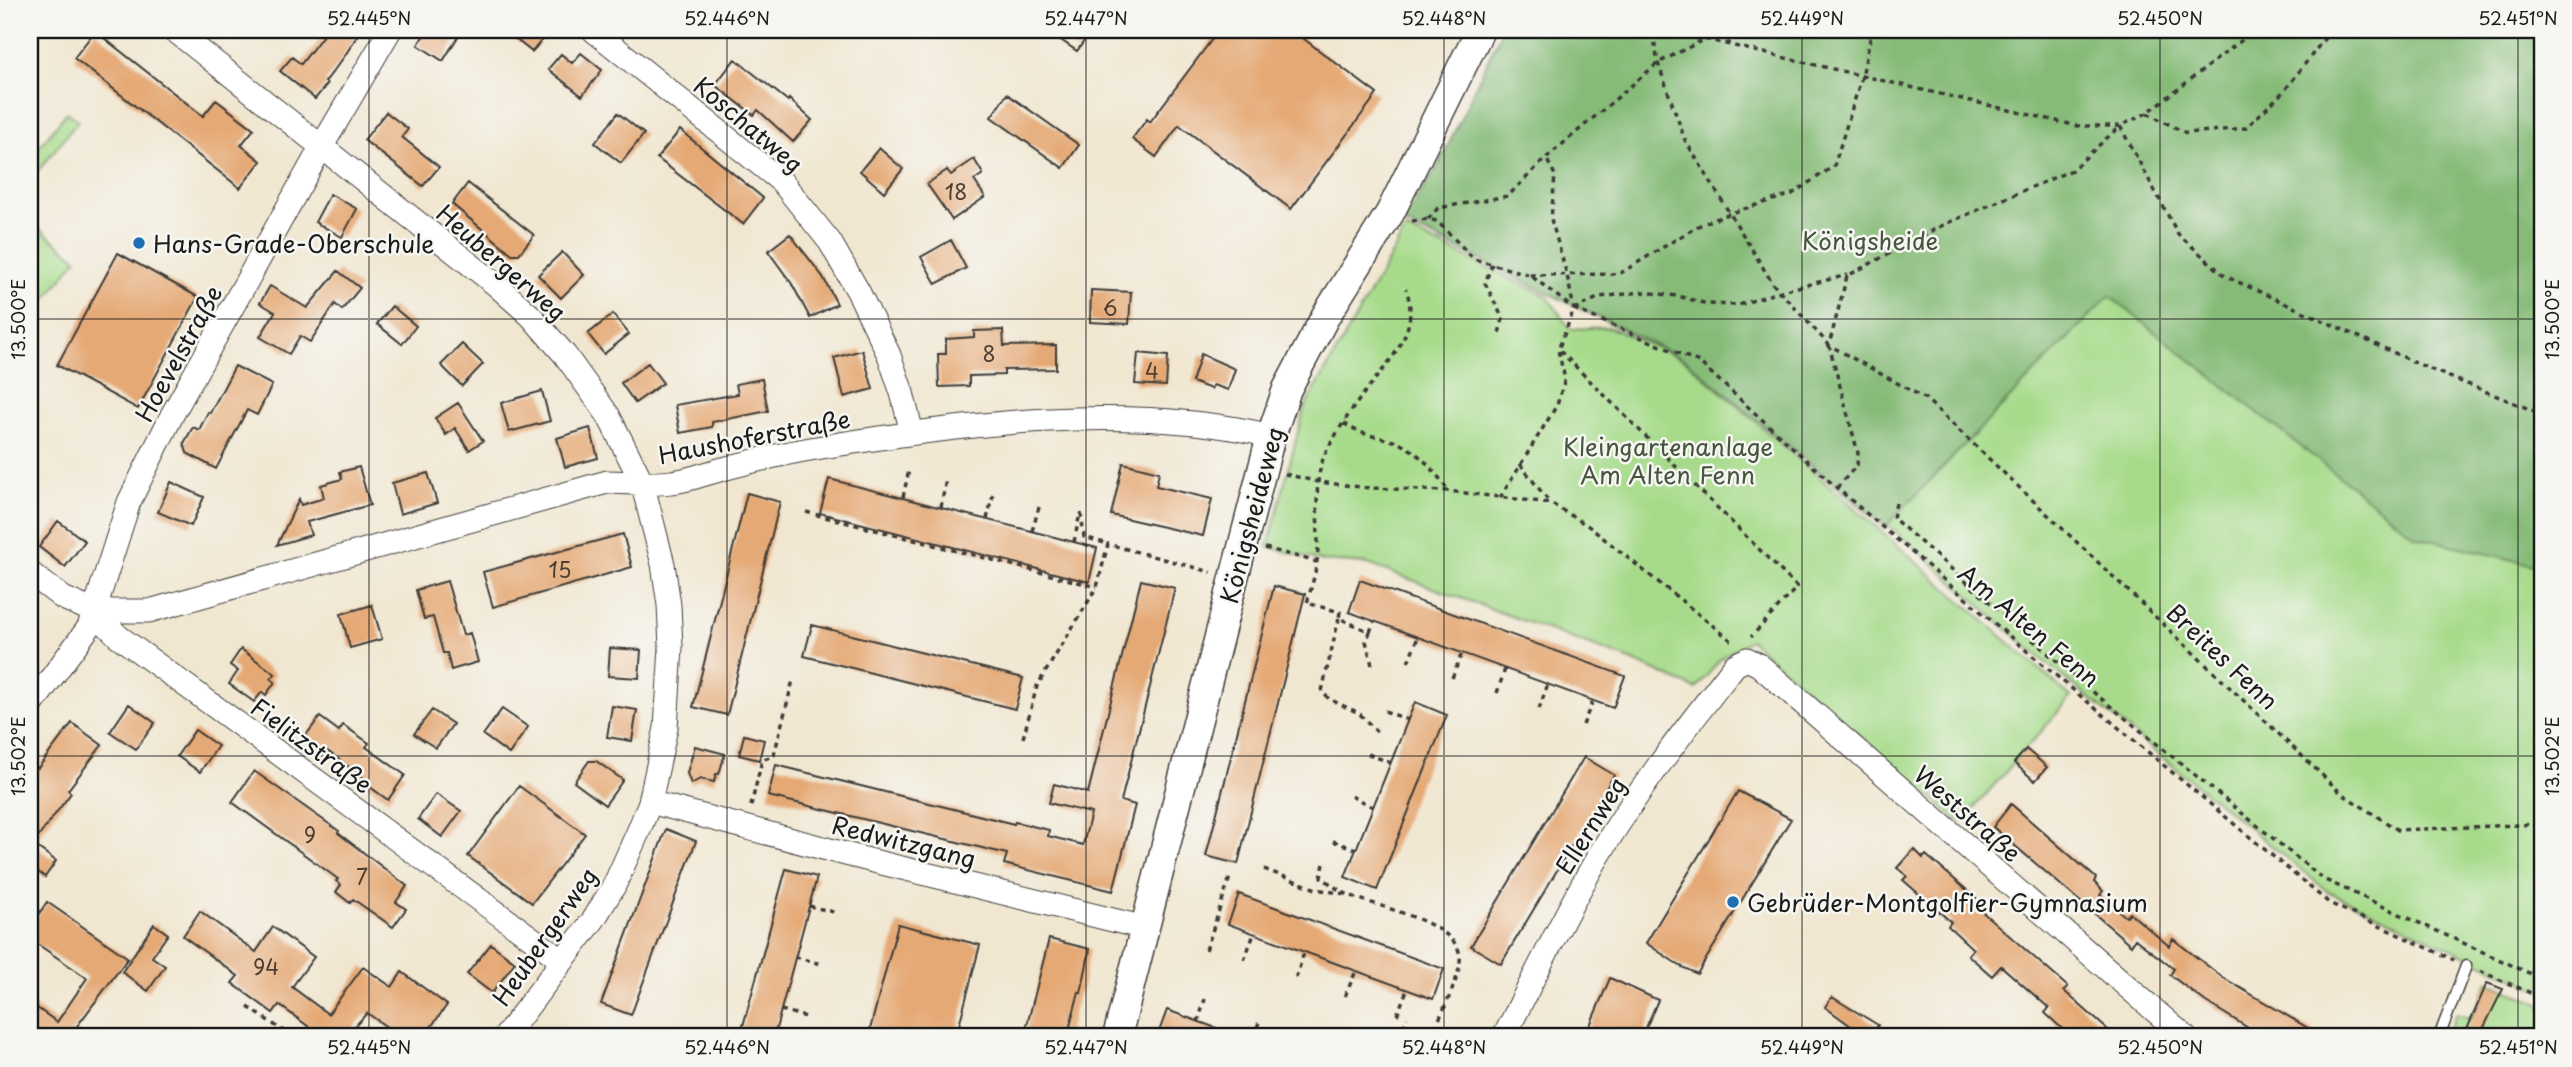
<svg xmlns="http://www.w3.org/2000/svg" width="2572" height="1067" font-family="'Playpen Sans',sans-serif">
<rect width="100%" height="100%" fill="#f6f6f2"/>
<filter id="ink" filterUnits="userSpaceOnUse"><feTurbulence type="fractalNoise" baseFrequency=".0143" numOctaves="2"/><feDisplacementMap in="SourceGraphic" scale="14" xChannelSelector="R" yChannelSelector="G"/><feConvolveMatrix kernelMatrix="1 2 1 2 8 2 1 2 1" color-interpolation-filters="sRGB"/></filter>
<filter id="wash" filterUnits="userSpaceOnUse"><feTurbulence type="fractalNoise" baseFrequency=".00686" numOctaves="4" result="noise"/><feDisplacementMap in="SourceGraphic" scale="28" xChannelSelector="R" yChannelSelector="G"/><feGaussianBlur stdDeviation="1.57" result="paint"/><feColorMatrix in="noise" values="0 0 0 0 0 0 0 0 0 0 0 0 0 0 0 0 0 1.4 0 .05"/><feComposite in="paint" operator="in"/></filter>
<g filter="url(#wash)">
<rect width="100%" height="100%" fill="#f1e7d1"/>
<path fill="#a7db8b" stroke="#627c54" stroke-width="2" d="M67,112L78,121L30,181V158Z
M2086,217L2542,545V991L2327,891L2045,662L1847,489Z
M30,221L77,259L30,319Z
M1406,229L1547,296L1570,329L1609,327L1685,360L2071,697L1961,823L1750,640L1721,658L1696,689L1631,660L1368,564L1321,561L1268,547L1304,409Z
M2488,981L2542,1005V1037H2447L2456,1013L2471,1018Z"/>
<path fill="#85bb77" stroke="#506c4a" stroke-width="2" d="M1502,30H2542V567L2415,536L2109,296L1885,527L1686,360L1402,222L1440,163Z"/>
<g id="blocks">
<path fill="#e5a974" d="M327,30H361L344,57L325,82L327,84L315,99L280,71L292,57L301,64Z
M427,30H462L443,61L418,45Z
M504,30H550L532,52Z
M1046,30H1092L1077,51Z
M1219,30H1292L1377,94L1291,209L1179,125L1156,157L1132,139L1147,119L1150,122Z
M95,31L203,116L216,100L254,129L241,145L261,161L240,188L74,58Z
M581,53L602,70L582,96L548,69L561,54L572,63Z
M735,59L788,101L789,99L812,120L793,142L758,110L754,115L715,85Z
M1007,94L1079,145L1063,168L991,117Z
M386,112L408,129L402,137L439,167L423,186L364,140Z
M618,113L644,134L621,163L595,143Z
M680,130L763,198L743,224L657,158Z
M879,148L903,169L884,192L860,171Z
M974,159L983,174L974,180L985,197L952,220L927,184L947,170L951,175Z
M468,183L534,235L519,254H512L452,204Z
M330,194L357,209L342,237L315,222Z
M790,234L823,277L837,304L810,318L792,284L768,251Z
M951,240L966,268L936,284L921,257Z
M562,252L584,275L561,298L538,275Z
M118,253L198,297L138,409L57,365Z
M338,271L360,288L342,310L335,304L310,342L300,336L289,354L260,337L275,312L260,303L270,286L307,308Z
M1091,290L1131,292L1129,324L1090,322Z
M392,306L416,326L402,344L377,324Z
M613,314L629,334L604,354L588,334Z
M1003,330L1004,346L1056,345V369L1004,370V375L969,376V386L939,387L938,354H946V339L974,337V331Z
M462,344L483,364L462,386L441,365Z
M862,350L873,389L844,397L834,358Z
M1138,353L1168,356L1166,386L1135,384Z
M1201,354L1235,369L1228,390L1213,385L1211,389L1192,382Z
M648,363L663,383L635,403L621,383Z
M235,366L272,385L257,415L247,410L216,469L187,453L184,443L193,427L199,430L208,412L210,413Z
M762,379L768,411L712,422V427L680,433L675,405L738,394L736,384Z
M542,391L550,421L509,432L501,403Z
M458,403L483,441L469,450L455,428L446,435L435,418Z
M590,428L598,458L565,467L557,438Z
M1123,463L1159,472L1156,486L1212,499L1203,536L1111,515Z
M359,467L370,505L307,522L311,535L277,545L299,499L301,505L324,498L321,485L342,479L340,472Z
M428,473L437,503L400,514L392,483Z
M829,479L1097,548L1089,582L820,513Z
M171,482L204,497L191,526L158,512Z
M747,493L780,502L727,715L693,707Z
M58,521L85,541L65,567L39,547Z
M623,534L632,567L493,607L483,572Z
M1141,580L1175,588L1121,801L1135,805L1113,891L1004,864L1007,854L768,796L776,765L1014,824L1015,822L1049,830L1048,836L1083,845L1091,813L1049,803L1054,784L1088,793Z
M1360,580L1625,676L1613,708L1349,612Z
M447,581L463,635L470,633L478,662L451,670L447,653H443L433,617L424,619L416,590Z
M1274,586L1305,594L1238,864L1206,856Z
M372,605L382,639L350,648L341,614Z
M812,625L1023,678L1015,709L804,656Z
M610,648L641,650L639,678L608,676Z
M241,649L275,674L271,679L275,682L266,695L262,692L254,702L229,684L238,671L230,665Z
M1415,702L1447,715L1377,890L1345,877Z
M129,704L155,723L136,749L110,732Z
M612,706L637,710L632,741L607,737Z
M502,709L528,727L509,754L483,735Z
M432,710L453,724L436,748L414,734Z
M320,717L339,731L343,725L369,743L366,747L405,775L388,800L366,784L368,781L327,751L324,755L303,739Z
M72,723L102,745L68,790L71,793L33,844L56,861L45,877L30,866V762L38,768Z
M195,730L218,746L200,772L177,756Z
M744,735L764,740L759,760L739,755Z
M695,746L725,754L719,774H716L714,782L700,779L691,784L687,773Z
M2026,749L2047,767L2035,781L2014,763Z
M1584,757L1614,775L1501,964L1471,946Z
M589,761H596L623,780L605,805L574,782Z
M254,771L339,831L338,833L407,886L396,902L406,909L393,927L353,899L350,903L336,892L341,885L336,881L338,879L232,802Z
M519,786L585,834L532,903L468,856Z
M1738,791L1791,819L1697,974L1680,966L1646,943Z
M436,794L461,811L442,837L418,819Z
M2011,804L2096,878L2094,882L2103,891L2100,895L2126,917L2130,913L2169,946L2173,939L2222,977L2323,1037H2263L2206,1002L2170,975L2174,969L2135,939L2131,945L1993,827Z
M666,829L696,841L631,1015L601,1004Z
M1914,849L1923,858L1926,855L1976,898L1972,903L2068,987L2064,991L2116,1037H2071L2045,1013L2049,1008L2001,966L1992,976L1968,955L1973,949L1948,926L1951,922L1903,880L1907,876L1897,868Z
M786,869L817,877L781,1010L774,1037H740Z
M1239,894L1444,969L1433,999L1228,924Z
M47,902L128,958L72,1033L78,1037H30V1003L57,1022L87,978L30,939V927Z
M200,911L256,952L273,927L314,957L292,987L328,1014L363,967L392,987L402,972L447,1005L431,1027L446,1037H401L367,1013L345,1037H323L279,1005L273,1013L232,983L238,976L183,936Z
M154,924L168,934L152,957L165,966L148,991L122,972Z
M898,924L980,945L956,1037H868Z
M1049,939L1090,949L1081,993L1079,992L1067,1037H1024Z
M491,944L515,962L492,993L467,974Z
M1610,978L1658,1000L1642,1037H1585Z
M2487,983L2503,989L2479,1037H2471L2465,1034Z
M1832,997L1878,1025L1871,1037H1866L1825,1007Z
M1167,1010L1235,1035V1037H1157Z"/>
</g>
</g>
<g filter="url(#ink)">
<use href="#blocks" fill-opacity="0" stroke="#3c3a37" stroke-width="2"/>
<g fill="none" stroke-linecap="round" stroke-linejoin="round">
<defs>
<path id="service" d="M2439,1037L2466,966"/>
<path id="minor" d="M174,30L495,284L531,316L565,355L608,415L642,482L663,564L669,605L671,647L666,728L650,802L639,830L614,886L594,919L505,1037
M593,30L782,182L830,242L859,293L889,355L902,393L912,433
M30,573L63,598L93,611L118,636L563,961
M93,611H149L607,482C628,482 650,485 671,482C688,481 706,473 723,469C753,461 785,453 816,448C960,424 1128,402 1271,436
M30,707L89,627L129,502L172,415L322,146L390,30
M650,802L849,855L1145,928
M1504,1037C1534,977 1564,915 1598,857C1638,789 1687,727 1735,665L1747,659L1759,665L2185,1037"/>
<path id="tertiary" d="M1117,1037L1234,578L1271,436L1287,389L1325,317L1390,213L1480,30"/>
</defs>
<use href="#service" stroke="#3c3a37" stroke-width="13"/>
<use href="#minor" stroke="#3c3a37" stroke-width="25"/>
<use href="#tertiary" stroke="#3c3a37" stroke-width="31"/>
<path stroke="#3c3a37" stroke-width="3.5" stroke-dasharray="5 5" stroke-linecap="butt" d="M1646,30L1653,33L1704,39L2078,126H2120L2147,113L2255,30
M1653,33L1658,63L1685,140L1773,284L1829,345L1926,399L2341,793L2398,830L2542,824
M1726,45L1742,30
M2147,113L2186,133L2246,128L2285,90L2331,30
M1428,219L1438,208L1508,196L1546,158L1658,63L1703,40
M1412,221L1428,219L1437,221L1474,259L1530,275L1574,309L1567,275L1551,219L1555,175L1546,158
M1492,264L1485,283L1503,319L1499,333
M1530,275L1619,274L1698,226L1728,214L1792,194L1834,166L1862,76L1872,30
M1574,309L1699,362L1837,488L2035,658L2329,903L2454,960
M1560,351L1797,587L1751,637
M1344,423C1360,435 1371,435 1390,440C1415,447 1433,468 1447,489
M1520,464L1550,503
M1285,474L1319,482L1369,488L1448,491L1550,503L1587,525L1732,641
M1837,488L1857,465L1858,453L1829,345L1847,276L1945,224L2072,170L2120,126L2178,234L2225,276L2432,370L2542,414
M903,497L909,470
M1500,498L1557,405L1565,379L1558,350L1574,309L1600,297L1642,292L1678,296L1707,304L1739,305L1781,291L1848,275
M1896,503L1893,518L2082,683L2323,879L2542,979
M941,507L946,479
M806,512L1097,587
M1081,513L1084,537L1108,544
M987,519L994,491
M1032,531L1040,504
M1074,542L1079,518
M1265,548L1317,562
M1339,618L1322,691L1329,699L1359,713L1377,732
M1370,632L1374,621
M1408,662L1418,637
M1372,665L1366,641L1370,632L1339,618L1340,612L1307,603C1311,589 1315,575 1317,561C1321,527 1310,482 1327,450C1337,432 1349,413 1362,396C1386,363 1422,334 1406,289
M1452,678L1462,653
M1497,693L1505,669
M1539,709L1548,684
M1385,711L1408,720
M1583,725L1593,700
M1023,738L1037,686L1097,587L1108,544L1211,572
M1368,754L1391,763
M1351,796L1373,807
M751,806L762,760L774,755L793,680
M1333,841L1356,849
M1324,864L1321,877C1330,883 1339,891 1349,895C1376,907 1456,921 1460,956C1462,975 1442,1011 1435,1029
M1264,869L1316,889L1345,894
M809,906L834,912
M1206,950L1230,877
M795,957L821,964
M1244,960L1254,934
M2480,971L2542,998
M1296,978L1304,952
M1345,996L1356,971
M248,1007L285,1032V1037
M781,1010L806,1017
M1397,1015L1407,990
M1198,1022L1205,999
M1254,1037L1260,1019
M1400,1037L1407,1018"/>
<use href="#service" stroke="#fff" stroke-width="10"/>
<use href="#minor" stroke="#fff" stroke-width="23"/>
<use href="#tertiary" stroke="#fff" stroke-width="28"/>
</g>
</g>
<path fill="none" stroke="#1c1c1c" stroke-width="2" stroke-opacity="0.45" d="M369,30V1037M727,30V1037M1086,30V1037M1444,30V1037M1802,30V1037M2160,30V1037M2518,30V1037M30,319H2542M30,756H2542"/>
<g fill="#1f6fb2" stroke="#f6f6f2" stroke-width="2.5">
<circle cx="139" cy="243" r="7"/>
<circle cx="1733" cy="902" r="7"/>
</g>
<g text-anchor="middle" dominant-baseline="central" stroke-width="5" stroke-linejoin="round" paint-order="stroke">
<g font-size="21" fill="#4e3f32">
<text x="956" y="191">18</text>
<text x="1110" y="307">6</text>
<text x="989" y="353">8</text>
<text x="1152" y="370">4</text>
<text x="560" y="569">15</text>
<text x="310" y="834">9</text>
<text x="362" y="876">7</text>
<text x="266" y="966">94</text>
</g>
<g font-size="24" fill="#1c1c1c" stroke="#f6f6f2">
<text transform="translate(749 124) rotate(40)">Koschatweg</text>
<text transform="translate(502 262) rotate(41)">Heubergerweg</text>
<text transform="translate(178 353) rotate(-61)">Hoevelstraße</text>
<text transform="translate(754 436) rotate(-11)">Haushoferstraße</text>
<text transform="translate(1251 515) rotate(-75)">Königsheideweg</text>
<text transform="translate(2030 625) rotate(40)">Am Alten Fenn</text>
<text transform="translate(2223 656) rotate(43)">Breites Fenn</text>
<text transform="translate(312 745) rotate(36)">Fielitzstraße</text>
<text transform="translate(1968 813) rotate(41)">Weststraße</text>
<text transform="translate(1590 825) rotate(-58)">Ellernweg</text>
<text transform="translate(904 841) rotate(14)">Redwitzgang</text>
<text transform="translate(544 936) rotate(-55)">Heubergerweg</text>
</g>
<g font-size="24" fill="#46553d" stroke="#f6f6f2">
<text x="1870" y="240">Königsheide</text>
<text x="1668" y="446">Kleingartenanlage<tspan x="1668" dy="28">Am Alten Fenn</tspan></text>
</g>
<g font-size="24" fill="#1c1c1c" stroke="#f6f6f2" text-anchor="start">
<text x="153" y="243">Hans-Grade-Oberschule</text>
<text x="1747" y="902">Gebrüder-Montgolfier-Gymnasium</text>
</g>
</g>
<rect width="2572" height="1067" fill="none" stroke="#f6f6f2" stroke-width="77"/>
<rect x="38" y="38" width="2496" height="990" fill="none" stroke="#1c1c1c" stroke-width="2.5"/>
<g font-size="18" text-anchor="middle" fill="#1c1c1c">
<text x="369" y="25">52.445°N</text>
<text x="727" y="25">52.446°N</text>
<text x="1086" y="25">52.447°N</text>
<text x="1444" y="25">52.448°N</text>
<text x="1802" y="25">52.449°N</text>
<text x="2160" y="25">52.450°N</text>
<text x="2518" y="25">52.451°N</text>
<text transform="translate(2553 319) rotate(-90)" y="6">13.500°E</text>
<text transform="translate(19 319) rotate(-90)" y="6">13.500°E</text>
<text transform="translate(2553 756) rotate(-90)" y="6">13.502°E</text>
<text transform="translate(19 756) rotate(-90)" y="6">13.502°E</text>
<text x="369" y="1054">52.445°N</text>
<text x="727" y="1054">52.446°N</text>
<text x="1086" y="1054">52.447°N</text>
<text x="1444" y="1054">52.448°N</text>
<text x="1802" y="1054">52.449°N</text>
<text x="2160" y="1054">52.450°N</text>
<text x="2518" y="1054">52.451°N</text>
</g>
</svg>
